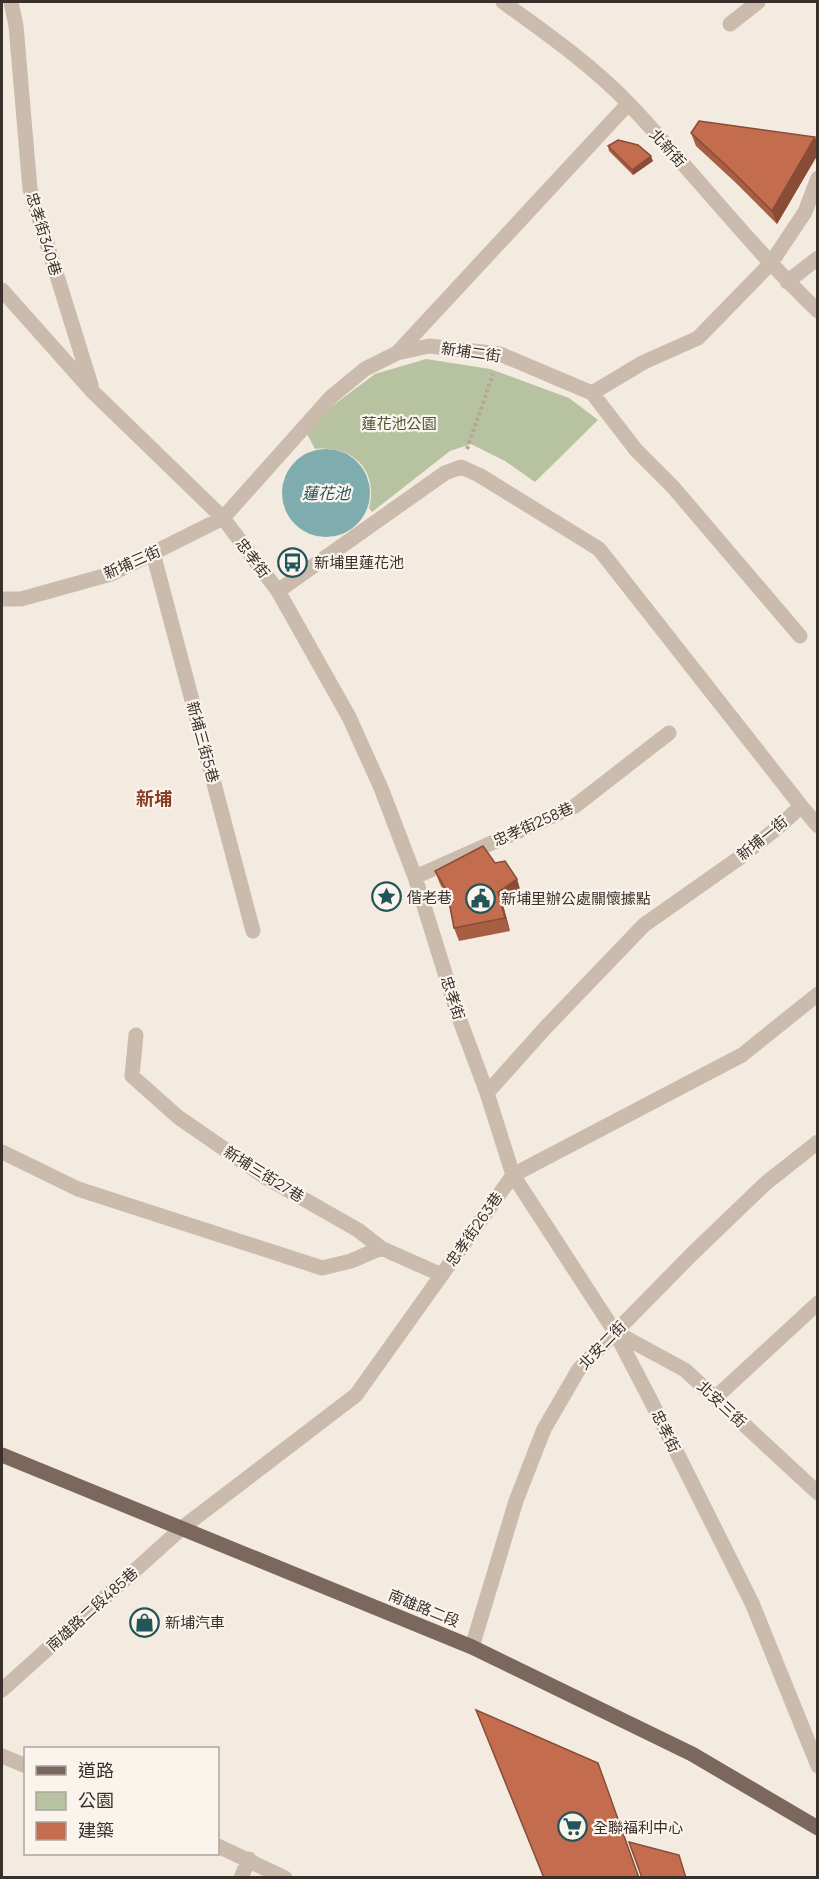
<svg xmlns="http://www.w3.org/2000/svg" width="819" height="1879" font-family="Manrope,'Noto Sans TC',sans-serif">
<rect width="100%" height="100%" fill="#f3eae0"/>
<path fill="#b6c2a0" d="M426,359L490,369L569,398L598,420L535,482L505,461L471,444L450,451L372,512L369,508C379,470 352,445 315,449L306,432L327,410L375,374Z"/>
<path fill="#7facaf" d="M282 493a44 44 0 1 1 88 0a44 44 0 1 1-88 0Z"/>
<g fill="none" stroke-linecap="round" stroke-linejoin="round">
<path stroke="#b7a596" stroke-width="4" stroke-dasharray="3 3" stroke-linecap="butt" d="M467,449L493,374"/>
<path stroke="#cbbbac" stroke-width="15" d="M11,2L16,26L30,189L91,385
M503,2C546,33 593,66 630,105C694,173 751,247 818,311
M730,24L758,2
M787,282L818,258
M2,290L92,391L223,518L278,591L349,717L381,788L415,877L459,1018L487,1093L513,1175L615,1332L650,1399L752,1603L818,1766
M397,353L628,104
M592,393L636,450L673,487L800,636
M153,553L253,931
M278,591L445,473L461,467L479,475L599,549L801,806L782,824L742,856L644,925L547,1026L487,1093
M2,599H21L111,574L223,518L331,397L365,369L397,353L429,346L500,354L592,393L644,362L698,338L771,263L805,212L818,178
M801,806L818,826
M415,877L575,806L669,733
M136,1035L132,1076L178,1117L265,1177L358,1230L381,1248L442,1275
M2,1152L78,1189L322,1268L351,1261L381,1248
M615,1332L685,1370L818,1493
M715,1398L818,1303
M472,1647L516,1501L544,1429L579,1369L692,1254L766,1183L818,1142
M2,1690L182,1528L356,1395L513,1175L742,1055L818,994
M2,1756L26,1766
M218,1846L285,1878
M241,1878L249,1859"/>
<path stroke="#7b675c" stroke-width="15" d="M2,1455L472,1647L692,1754L818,1828"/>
</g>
<path fill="#a85e43" d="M691,133L818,144V154L777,224L736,183L696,146Z
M608,146L653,161L633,175L609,151Z
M495,863L517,879L521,893L503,905L510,931L459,941L454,928L448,899L440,884L435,871Z"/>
<path fill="#884c37" d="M815,137L818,144V154L777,224L772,211Z
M651,156L653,161L633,175L632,170Z
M517,879L521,893L503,905L510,931L505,918L498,892Z"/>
<path fill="#c36d4e" stroke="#884c37" stroke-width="1.5" d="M699,121L815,137L772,211L731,170L691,133Z
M618,140L638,145L651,156L632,170L608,146Z
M483,846L495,863L505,861L517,879L498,892L505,918L454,928L447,891L435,871Z
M476,1710L598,1763L639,1878H544Z
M629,1842L679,1855L686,1878H642Z"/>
<defs>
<symbol id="bus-ring" viewBox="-11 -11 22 22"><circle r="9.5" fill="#faf4ed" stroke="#21555a" stroke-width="1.5"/><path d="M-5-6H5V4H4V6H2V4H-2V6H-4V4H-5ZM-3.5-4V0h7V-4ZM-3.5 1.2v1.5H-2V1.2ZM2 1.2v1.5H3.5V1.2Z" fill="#21555a"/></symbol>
<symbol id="sight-ring" viewBox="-11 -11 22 22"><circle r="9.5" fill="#faf4ed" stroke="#21555a" stroke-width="1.5"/><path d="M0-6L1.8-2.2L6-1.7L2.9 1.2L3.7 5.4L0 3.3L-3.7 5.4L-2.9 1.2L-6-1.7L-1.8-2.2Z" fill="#21555a"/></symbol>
<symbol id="civic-ring" viewBox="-11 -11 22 22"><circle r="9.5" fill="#faf4ed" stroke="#21555a" stroke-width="1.5"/><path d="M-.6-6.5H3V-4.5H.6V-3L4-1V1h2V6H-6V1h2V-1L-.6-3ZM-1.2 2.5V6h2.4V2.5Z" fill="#21555a"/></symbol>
<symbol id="shop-ring" viewBox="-11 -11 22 22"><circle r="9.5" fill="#faf4ed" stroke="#21555a" stroke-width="1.5"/><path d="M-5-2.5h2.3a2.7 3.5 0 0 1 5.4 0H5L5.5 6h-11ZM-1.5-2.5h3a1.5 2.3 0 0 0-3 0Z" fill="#21555a"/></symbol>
<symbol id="supermarket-ring" viewBox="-11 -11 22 22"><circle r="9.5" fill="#faf4ed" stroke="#21555a" stroke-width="1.5"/><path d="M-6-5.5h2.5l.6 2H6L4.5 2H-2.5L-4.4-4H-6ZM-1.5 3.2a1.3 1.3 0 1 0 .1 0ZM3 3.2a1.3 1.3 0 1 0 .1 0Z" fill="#21555a"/></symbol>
</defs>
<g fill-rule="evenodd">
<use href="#bus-ring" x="276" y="546" width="33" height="33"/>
<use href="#sight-ring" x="370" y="880" width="33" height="33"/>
<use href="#civic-ring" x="464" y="882" width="33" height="33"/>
<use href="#shop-ring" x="128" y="1606" width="33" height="33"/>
<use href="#supermarket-ring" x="556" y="1810" width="33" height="33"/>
</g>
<g text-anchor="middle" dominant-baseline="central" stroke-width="4.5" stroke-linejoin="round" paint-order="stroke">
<g font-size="15" fill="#392f2b" stroke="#faf4ed">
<text transform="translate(668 148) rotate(48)">北新街</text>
<text transform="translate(44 234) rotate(73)">忠孝街340巷</text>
<text transform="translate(471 352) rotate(8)">新埔二街</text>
<text transform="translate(253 558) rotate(53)">忠孝街</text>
<text transform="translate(132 562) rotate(-24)">新埔三街</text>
<text transform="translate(203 742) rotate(75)">新埔三街5巷</text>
<text transform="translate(533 824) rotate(-24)">忠孝街258巷</text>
<text transform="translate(762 838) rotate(-39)">新埔一街</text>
<text transform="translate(453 998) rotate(72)">忠孝街</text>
<text transform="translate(264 1174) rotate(32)">新埔三街27巷</text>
<text transform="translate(474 1229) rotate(-55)">忠孝街263巷</text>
<text transform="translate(602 1345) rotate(-46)">北安二街</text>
<text transform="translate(722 1404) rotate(43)">北安三街</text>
<text transform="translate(666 1431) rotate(64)">忠孝街</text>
<text transform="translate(424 1608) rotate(22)">南雄路二段</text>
<text transform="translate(92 1609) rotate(-42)">南雄路二段485巷</text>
</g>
<g font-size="15" fill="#47572f" stroke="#faf4ed">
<text x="399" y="423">蓮花池公園</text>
</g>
<g font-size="15" fill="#392f2b" stroke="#faf4ed" text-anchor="start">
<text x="314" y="562">新埔里蓮花池</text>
<text x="407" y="897">偕老巷</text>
<text x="501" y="898">新埔里辦公處關懷據點</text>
<text x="165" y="1622">新埔汽車</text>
<text x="593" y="1827">全聯福利中心</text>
</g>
<g font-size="16" font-style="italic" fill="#21555a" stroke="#faf4ed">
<text x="326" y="493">蓮花池</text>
</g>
<g font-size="18" font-weight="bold" fill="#873e25" stroke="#faf4ed">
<text x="154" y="798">新埔</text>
</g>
</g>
<rect width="819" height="1879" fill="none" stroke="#392f2b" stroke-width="6"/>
<rect x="24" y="1747" width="195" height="108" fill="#faf4ed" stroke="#ada59f" stroke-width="1.5"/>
<rect x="36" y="1766" width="30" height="9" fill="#7b675c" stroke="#ada59f" stroke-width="1.5"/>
<text x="78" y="1777" font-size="18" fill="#392f2b">道路</text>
<rect x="36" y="1792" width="30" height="18" fill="#b6c2a0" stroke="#ada59f" stroke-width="1.5"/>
<text x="78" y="1807" font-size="18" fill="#392f2b">公園</text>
<rect x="36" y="1822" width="30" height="18" fill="#c36d4e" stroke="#ada59f" stroke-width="1.5"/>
<text x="78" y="1837" font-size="18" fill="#392f2b">建築</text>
</svg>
